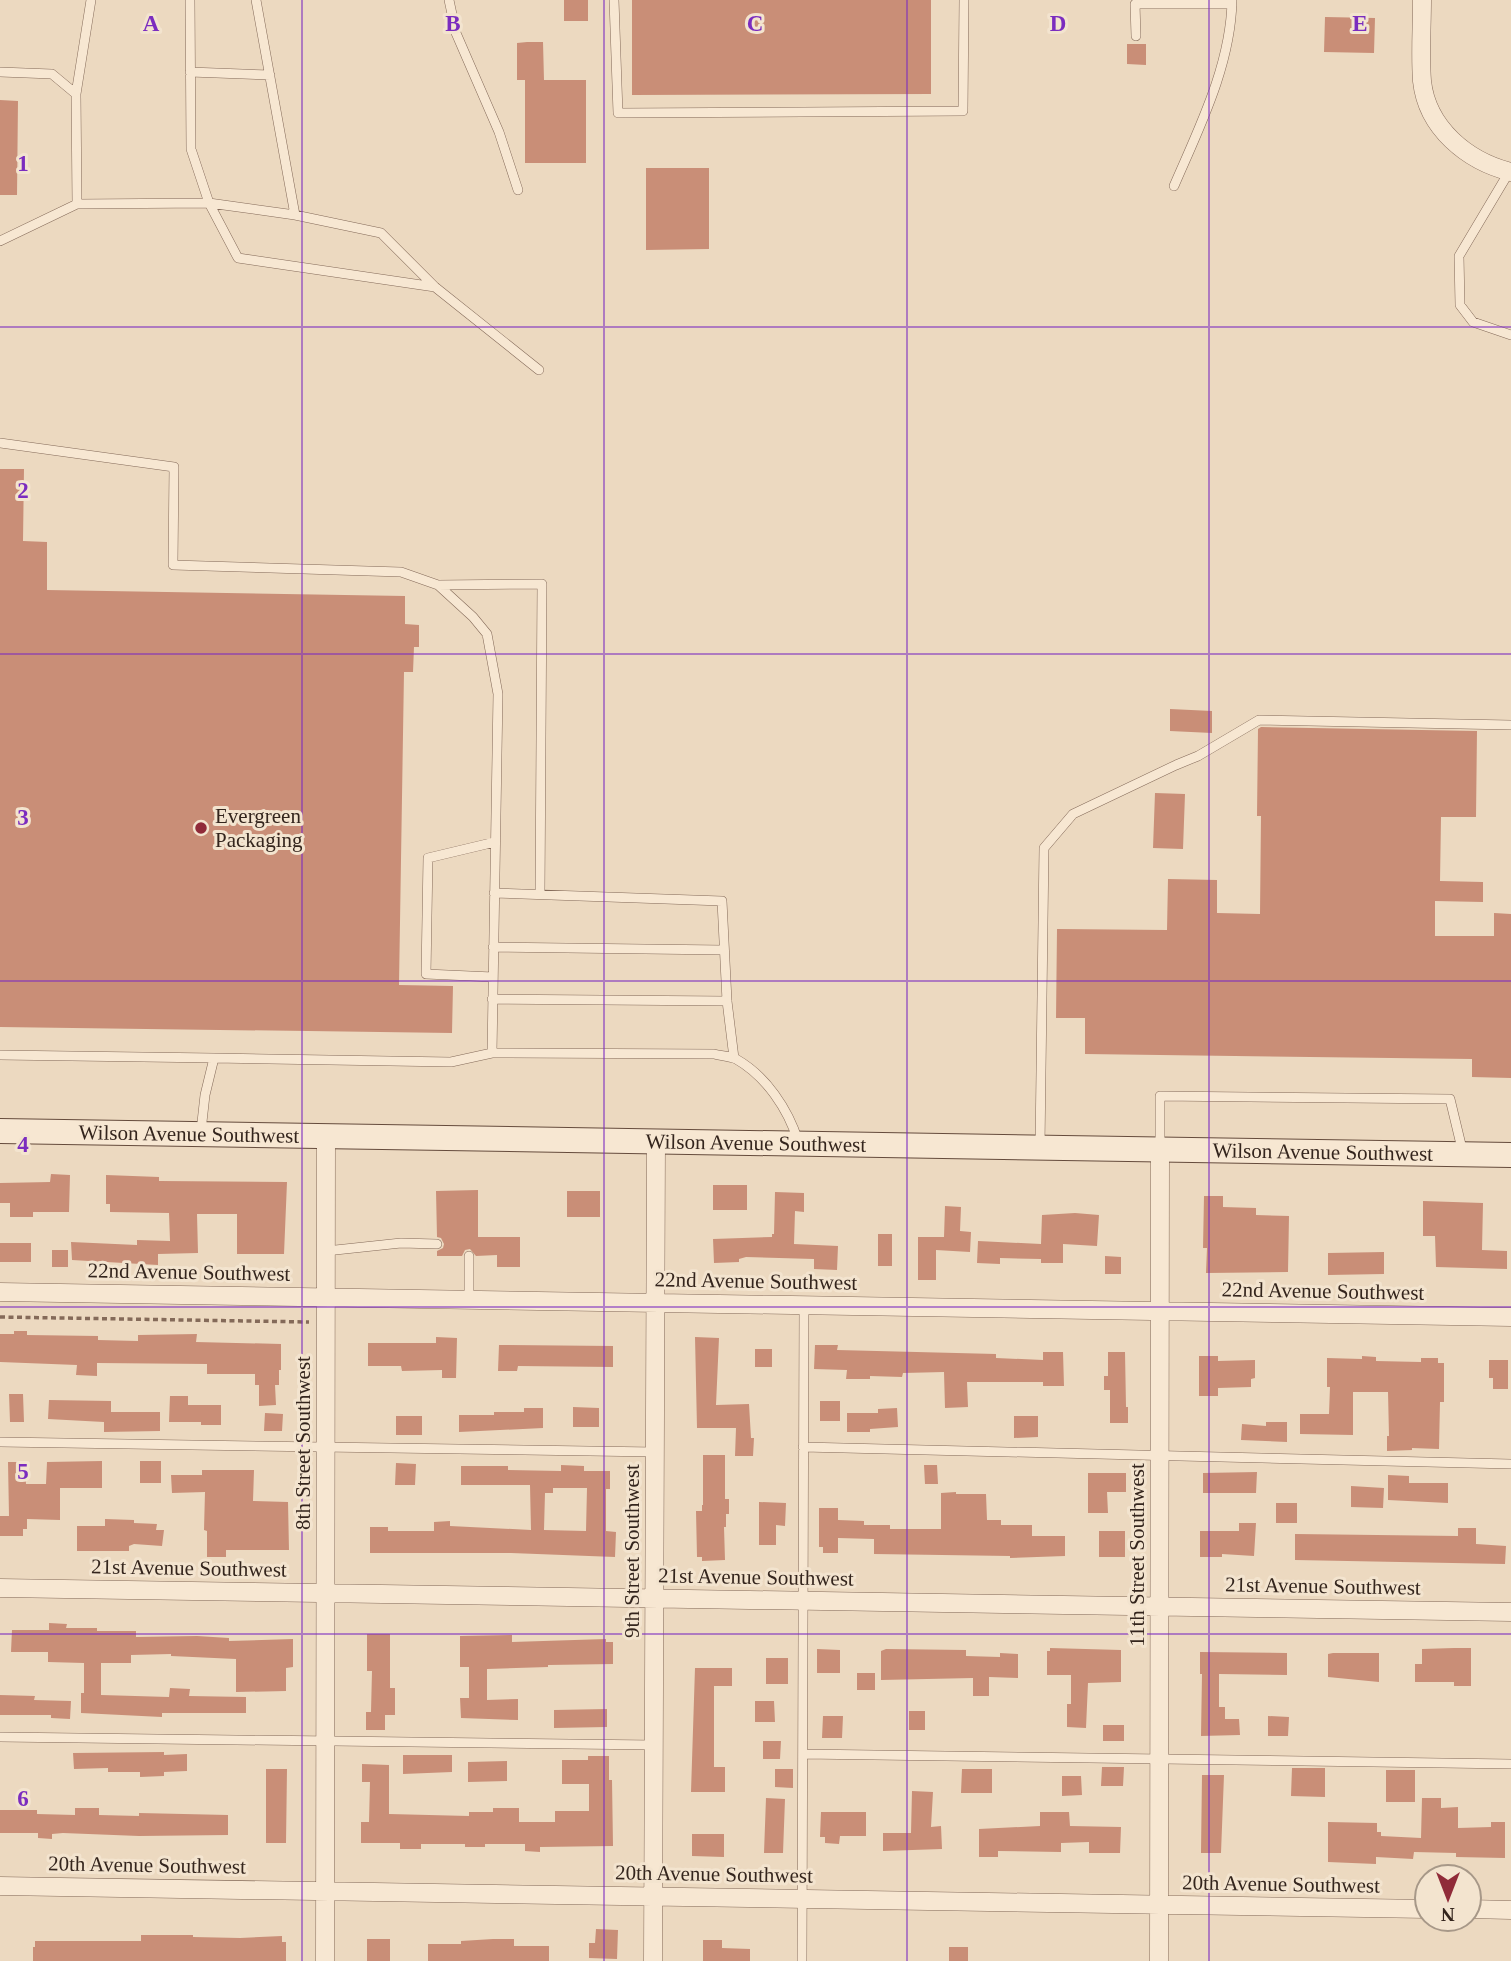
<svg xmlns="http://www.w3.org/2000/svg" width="1511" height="1961" font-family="'Times New Roman',serif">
<rect width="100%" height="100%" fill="#ecd9c0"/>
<path fill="#c98e77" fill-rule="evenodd" d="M564,0H588V21H564Z
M632,0H931V94L632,95Z
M1325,17L1375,18L1374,53L1324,52Z
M527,42H543L544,80H586V163H525V80H517V43Z
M1127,44H1146V65L1127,64Z
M0,100L18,101L17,195H0Z
M646,168H709V249L646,250Z
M0,469H24L23,541L47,542V590L405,596V624L419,625V647H414L413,672H404L399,985L453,986L452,1033L0,1027Z
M1170,709L1212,711V733L1170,731Z
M1261,727L1477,731L1476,817H1441L1440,881L1483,882V902L1435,901V936H1494V913L1511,914V1078L1472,1077V1059L1085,1054V1018H1056L1057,929L1167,930L1168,879L1217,880V913L1260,914L1261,816H1257L1258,729Z
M1155,793L1185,794L1183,849L1153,848Z
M51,1174L70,1175L69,1212H33V1217H10V1203H0V1183L50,1182Z
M106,1175L159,1177V1181L287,1182L284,1254H237V1214H197L198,1253L158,1254V1265L72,1260L71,1242L137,1245V1240L170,1241L169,1213L110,1212V1204H106Z
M713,1185H747V1210H713Z
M478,1190V1237H520V1267H497V1255L476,1256L470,1249L465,1250L462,1256H437V1251L443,1248L444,1244L441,1238L437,1237L436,1191Z
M567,1191H600V1217H567Z
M775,1192L804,1193V1212L795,1211L794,1244L838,1246L837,1270L814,1269V1259L746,1257L739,1259V1262L714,1263L713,1239L772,1237V1234H774Z
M1204,1196H1223V1207L1256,1208V1215L1289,1216L1288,1272L1206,1273L1207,1248H1203Z
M1423,1201L1483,1203L1482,1250L1507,1251V1269L1436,1267L1435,1236H1423Z
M945,1206L961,1207L960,1231L971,1232L970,1252L936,1250V1280H918V1237H944Z
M1075,1213L1099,1215L1097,1246L1063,1244V1263H1041V1259L1000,1258V1264L977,1263L978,1241L1041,1244L1042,1215Z
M878,1234H892V1266H878Z
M0,1243H31V1262H0Z
M52,1250H68V1267H52Z
M1384,1252V1274L1328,1275V1253Z
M1105,1256L1121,1257V1274H1105Z
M14,1331H27V1335L98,1336V1340L138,1341V1335L197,1334L196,1342L281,1344V1370H279V1385H275L276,1405L259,1406V1385H255V1374H207V1364L97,1363V1376L76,1375L77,1365L0,1362V1334H14Z
M436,1337L457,1338L456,1378H442V1370L402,1371L401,1366H368V1343H436Z
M695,1337L719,1338L716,1405L749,1404L751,1438H754L753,1456H735L736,1428H697Z
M499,1345L613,1346V1367L518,1366L517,1371H498Z
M815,1345H838L837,1350L996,1354V1358L1043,1360V1352H1063L1064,1386H1043V1382H967L968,1407L945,1408L944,1372L903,1373L902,1377L870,1376V1379H846L847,1370L814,1369Z
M755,1349H772V1367H755Z
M1108,1352H1125L1126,1407H1128V1423H1110V1390H1104V1376H1108Z
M1199,1356H1218V1361L1255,1360V1378L1251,1379V1387L1218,1388V1396H1199Z
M1362,1356L1376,1357V1361L1421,1362V1358H1438V1363H1444V1402H1440L1439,1449L1412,1448V1450L1387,1451V1436H1389L1388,1392H1353V1435L1300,1434V1414H1329L1330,1387H1327V1358L1362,1359Z
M1489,1360H1508V1389H1493V1378H1489Z
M9,1394H23L24,1422H10Z
M170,1396H188V1405H221V1425H201V1422H169Z
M49,1400L111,1401V1412H160V1431L104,1432V1422L48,1419Z
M820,1401H840V1421H820Z
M573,1407L599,1408V1427H573Z
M524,1408H543V1428L459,1432V1415H494V1412H524Z
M897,1408L898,1427L870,1429V1432H847V1413H878V1409Z
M265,1413L283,1414L282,1431H264Z
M396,1416H422V1435H396Z
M1014,1416H1038V1437L1014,1438Z
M1266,1422H1287V1442L1241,1440L1242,1424L1266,1426Z
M703,1455H725V1499H729V1514H726V1527H724L725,1560L702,1561V1557H697L696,1511H702V1505H703Z
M102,1461V1488H60V1520L27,1519V1529H23V1536H0V1516H9L8,1462H25L26,1484H46L47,1462Z
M140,1461H161V1483H140Z
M396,1463L416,1464L415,1485H395Z
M561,1465L584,1466V1471H610V1489H606V1531L616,1532L615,1557L511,1553H370V1527H388V1531H434V1522L450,1521V1526L531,1530L530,1485H461V1466H508V1470L561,1471ZM553,1488H587L586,1531L544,1530L545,1493H553Z
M924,1465H937L938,1484H925Z
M202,1470H254L253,1501L288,1502L289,1550H226V1557H207V1531L204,1530L205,1492L172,1493L171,1475H202Z
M1257,1472L1256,1493H1203V1473Z
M1088,1473H1126V1492H1107L1108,1513H1088Z
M1388,1475L1409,1476V1483H1448V1503L1388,1500Z
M1351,1486L1384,1488L1383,1508L1351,1507Z
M956,1492V1494H986L987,1520H1001V1525H1032V1536H1065V1556L1010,1558V1556L874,1554V1539L838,1538V1553H823V1547H819V1508H838V1520L864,1521V1525H890V1529H941V1493Z
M759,1502L786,1503L785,1526L776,1525V1545H759Z
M1276,1503H1297V1523H1276Z
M105,1519L134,1520V1523L157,1524L156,1530H164L162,1546L134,1544L129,1546V1551H77V1526H105Z
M1239,1523H1256L1254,1556L1222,1554V1557H1200V1531H1239Z
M1458,1528H1476V1544L1506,1546L1505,1564L1295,1560V1534L1458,1536Z
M1099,1531H1125V1557H1099Z
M49,1623L67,1624L66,1628H97V1631H136V1637L197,1636L229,1638V1641L293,1639V1667L286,1668V1691L236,1692V1659L171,1656V1654L131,1655V1663H101V1695L169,1697L170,1688L190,1689L189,1696L246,1697V1713H162V1717L81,1713V1693H84V1663L48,1662V1652H11L12,1630H49Z
M367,1634H390V1688H395V1715H385V1730H366V1712H371L372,1671H367Z
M512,1635V1642L606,1639V1642H613V1664L548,1665V1667L487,1669V1700L518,1699V1720L461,1718L460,1698H469V1667H460V1636Z
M1050,1648L1121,1650V1682L1088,1683L1086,1728L1067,1727V1704H1071V1675H1047V1651H1050Z
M1454,1648H1471V1686H1454V1682H1415V1664H1422V1649Z
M817,1649L840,1650V1673H817Z
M886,1649L966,1650V1656L1000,1657V1653L1018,1654V1678L989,1677V1696H973V1678L881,1680V1651Z
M1200,1652L1287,1653V1675L1219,1674V1707H1225V1719H1239L1240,1735L1201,1736L1202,1674H1200Z
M1333,1653H1379V1682L1328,1677V1654Z
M766,1658H788V1684H766Z
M695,1668H732V1686H714V1767H725V1792H691Z
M857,1673H875V1690H857Z
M0,1695L35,1696L34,1700L71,1701L70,1719L51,1718V1715H0Z
M755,1701H774L775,1722H755Z
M607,1709V1727L554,1728V1710Z
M909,1711H925V1730H909Z
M823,1716H843L842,1738H822Z
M1268,1716L1289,1717L1288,1736H1268Z
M1103,1725H1124V1741H1103Z
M763,1741H781L780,1759H763Z
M164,1752V1755L187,1754V1771L164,1772V1776L140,1777V1772H108V1768L74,1769L73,1753Z
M403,1755H452V1772L403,1774Z
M588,1756H609V1780H612L613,1846L540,1847V1852L525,1851V1844H485V1847H465V1844H421V1849H400V1843H361V1822H369L370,1782H362V1764L389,1765V1814L469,1816V1812H493V1808H519V1822H555V1811H589V1784H562V1760H588Z
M507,1761V1781L468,1782V1762Z
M1102,1767H1124L1123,1786H1101Z
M1292,1768H1325V1797L1291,1796Z
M266,1769H287L286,1843H266Z
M775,1769H793V1788L775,1787Z
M962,1769H992V1793H961Z
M1386,1770H1415V1802H1386Z
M1202,1775H1224L1221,1853H1201Z
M1062,1776H1081L1082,1795L1062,1796Z
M912,1791L933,1792L931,1827L941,1826L942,1849L883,1851V1833H911Z
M766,1798L785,1799L783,1853H764Z
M1422,1798H1441V1808L1458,1807V1828L1491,1827V1822H1505V1858L1456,1857V1853L1414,1852L1413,1859L1376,1857V1864L1328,1862V1822L1377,1823V1832H1381V1836L1421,1838Z
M75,1808H99V1815L139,1816V1813L228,1815V1835L139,1836L63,1833L52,1834V1839L38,1838V1833H0V1810H37V1814L75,1815Z
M821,1812H866V1836H840L839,1844L825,1843V1837H820Z
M1040,1812H1069L1070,1826L1121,1827L1120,1853H1089V1842L1061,1843V1852L998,1851V1857H979V1829L1040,1826Z
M692,1834H724V1857L692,1856Z
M596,1929L618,1930L617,1959L589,1958V1943H595Z
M141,1935H193V1937L240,1938L282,1936V1942H286V1961H33V1947H35V1941H141Z
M367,1939H390V1961H367Z
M493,1939H514V1946H549V1961H428V1944H461V1941Z
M703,1940H722V1948L750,1949V1961H703Z
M949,1947H968V1961H949Z"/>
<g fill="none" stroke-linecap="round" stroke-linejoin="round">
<defs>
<path id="service" d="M190,0L191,149L209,203L238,258L435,287
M256,0L295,215L381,233L435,287L539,370
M449,0L456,33L499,132L518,190
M614,0L618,113L963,111L964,0
M1136,36L1135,4H1232
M0,72L52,74L76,94L77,204L0,241
M190,72L270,75
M76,94L91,0
M1509,172L1459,256L1460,305L1473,322L1511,335
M1174,186C1199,128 1231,65 1232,0
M77,204L209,203L295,215
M0,443L174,467L173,565L401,572L438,585L473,617L487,634L498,694L492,1053
M438,585L542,584L540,894
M494,893L722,901L727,1001L734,1058
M493,947L723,950
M493,977L426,974L428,858L495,842
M492,999L727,1001
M0,1055L214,1058
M201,1131L205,1095L214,1058L451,1062L492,1053L714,1054C721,1056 729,1056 736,1059C766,1076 788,1109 798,1141
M1040,1146L1044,848L1073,814L1176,765L1198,756L1259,720L1511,725
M1160,1146V1096L1450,1099L1463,1153
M326,1251L401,1243L437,1244
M469,1256V1299
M0,1442L655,1452
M803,1447L1511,1464
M0,1737L654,1745
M803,1754L1511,1764
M802,1961L804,1305"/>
<path id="minor" d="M1422,0C1422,27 1420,55 1422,81C1427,128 1467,161 1511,172
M0,1292L1511,1317
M0,1588L1511,1612
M0,1886L1427,1909
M1469,1909L1511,1910
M325,1961L326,1135
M653,1961L656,1140
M1159,1961L1160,1149"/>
<g id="secondary">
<path id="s1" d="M0,1131L1511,1155"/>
</g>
</defs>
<use href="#service" stroke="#846a59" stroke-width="10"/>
<use href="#minor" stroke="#846a59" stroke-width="19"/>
<use href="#secondary" stroke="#654b3c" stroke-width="26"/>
<path stroke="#846a59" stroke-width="3.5" stroke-dasharray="5 3.5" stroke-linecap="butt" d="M0,1317L309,1322"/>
<use href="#service" stroke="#f7e7d2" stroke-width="9"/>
<use href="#minor" stroke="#f7e7d2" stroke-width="18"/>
<use href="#secondary" stroke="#f7e7d2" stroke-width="24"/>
</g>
<path fill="none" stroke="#7b2cbf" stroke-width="2" stroke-opacity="0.55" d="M302,0V1961M604,0V1961M907,0V1961M1209,0V1961M0,327H1511M0,654H1511M0,981H1511M0,1307H1511M0,1634H1511"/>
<circle fill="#902b39" stroke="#f3e4cf" stroke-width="2.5" cx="201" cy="828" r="7"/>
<g text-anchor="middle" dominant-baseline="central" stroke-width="6" stroke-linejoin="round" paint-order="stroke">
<g font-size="21" fill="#34251d" stroke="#f3e4cf" text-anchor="start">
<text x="215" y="816">Evergreen<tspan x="215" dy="24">Packaging</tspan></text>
</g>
<g font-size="21" fill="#34251d" stroke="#f3e4cf">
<text stroke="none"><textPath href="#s1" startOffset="189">Wilson Avenue Southwest</textPath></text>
<text stroke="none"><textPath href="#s1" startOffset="756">Wilson Avenue Southwest</textPath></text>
<text stroke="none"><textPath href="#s1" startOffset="1323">Wilson Avenue Southwest</textPath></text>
<text transform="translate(189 1272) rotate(1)">22nd Avenue Southwest</text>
<text transform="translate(756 1281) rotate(1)">22nd Avenue Southwest</text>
<text transform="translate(1323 1291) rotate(1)">22nd Avenue Southwest</text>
<text transform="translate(303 1443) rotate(-90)">8th Street Southwest</text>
<text transform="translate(632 1551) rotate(-90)">9th Street Southwest</text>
<text transform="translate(1137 1555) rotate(-90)">11th Street Southwest</text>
<text transform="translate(189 1568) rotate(1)">21st Avenue Southwest</text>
<text transform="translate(756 1577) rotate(1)">21st Avenue Southwest</text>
<text transform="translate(1323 1586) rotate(1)">21st Avenue Southwest</text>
<text transform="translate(147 1865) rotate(1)">20th Avenue Southwest</text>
<text transform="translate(714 1874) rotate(1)">20th Avenue Southwest</text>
<text transform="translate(1281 1884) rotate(1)">20th Avenue Southwest</text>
</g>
</g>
<g font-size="23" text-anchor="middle" font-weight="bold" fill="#7b2cbf" stroke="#f3e4cf" stroke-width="6" stroke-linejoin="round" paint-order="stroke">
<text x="151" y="31">A</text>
<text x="453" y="31">B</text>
<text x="755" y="31">C</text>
<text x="1058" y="31">D</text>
<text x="1360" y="31">E</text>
<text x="23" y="171">1</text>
<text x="23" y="498">2</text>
<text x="23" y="825">3</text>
<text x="23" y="1152">4</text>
<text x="23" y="1479">5</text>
<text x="23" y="1806">6</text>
</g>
<g transform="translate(1448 1898) rotate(180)"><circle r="33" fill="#f3e4cf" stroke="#a79888" stroke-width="2"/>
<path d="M0-5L12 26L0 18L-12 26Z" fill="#902b39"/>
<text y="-10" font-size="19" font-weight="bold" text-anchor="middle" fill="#34251d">N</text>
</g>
</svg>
